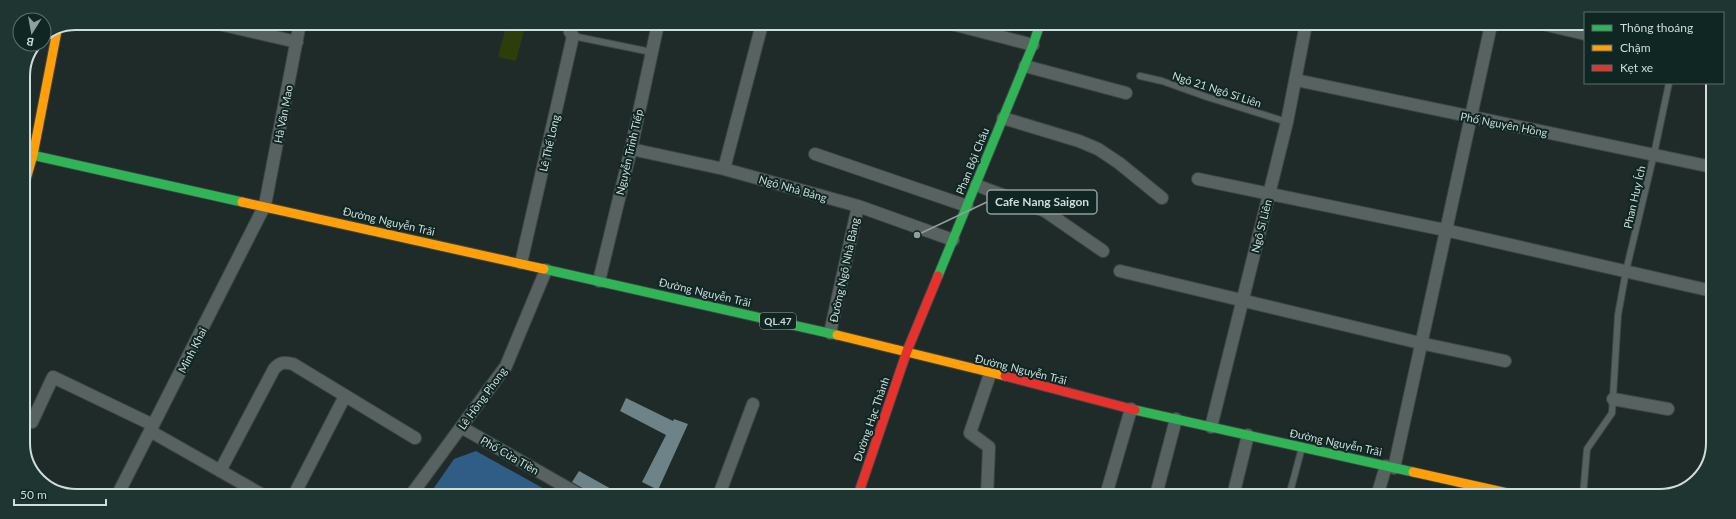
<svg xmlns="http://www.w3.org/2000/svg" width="1736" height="519" font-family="Lato,sans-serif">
<rect width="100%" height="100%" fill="#1e2b29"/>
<path fill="#2e3e0b" d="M507,23H526L516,61L498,57Z"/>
<path fill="#305d86" d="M476,451L555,495H429L454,459Z"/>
<path fill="#6d8387" d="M626,398L673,421L674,419L688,424L658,490L642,482L666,435L620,411Z
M579,471L622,495H594L572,482Z"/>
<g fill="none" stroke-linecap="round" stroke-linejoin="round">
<defs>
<path id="lane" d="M573,36L651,52
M1140,76L1162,81L1207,97L1287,122
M1289,496L1301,451
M1583,496L1587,449L1612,413L1618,315L1626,271L1654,154L1669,83"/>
<path id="street" d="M215,23L297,42
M952,24L1033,45
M1547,25L1585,34
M1025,66L1126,93
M1296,80L1712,167
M1003,118L1079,141L1098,149L1119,163L1162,198
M631,149L724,169L858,206L953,240
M815,154L967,206
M724,169L762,24
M1198,179L1445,230L1712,291
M976,185L1045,211L1103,251
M521,263L573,36L570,32L573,24
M1120,271L1420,343L1505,361
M599,281L631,149L658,24
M830,333L858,206
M1613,399L1668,409
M23,419L32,422L53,377L153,425
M461,427L580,495
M1211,427L1287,122L1306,24
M150,431L261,494
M1394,468L1491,25
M220,471L274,369C280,362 284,362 293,364L415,438
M118,494L265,205L300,23
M294,495L345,396
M411,495L506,366L546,270
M719,495L753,404
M987,495L989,447L970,433L990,374
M1106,495L1131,409
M1156,495L1176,419
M1233,496L1248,435
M1377,496L1386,466"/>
<path id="fast" d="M23,153L242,202
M544,269L837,335
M938,276L1033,45L1040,24
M1135,410L1413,472"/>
<path id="slow" d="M23,190L33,155L57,31
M242,202L544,269
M837,335L1005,376
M1413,472L1521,496"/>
<path id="jam" d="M1005,376L1135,410
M858,495L907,351L938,276"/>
</defs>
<use href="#lane" stroke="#3c4745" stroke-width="8"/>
<use href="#street" stroke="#3c4745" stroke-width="14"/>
<use href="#fast" stroke="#3c4745" stroke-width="11"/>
<use href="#slow" stroke="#3c4745" stroke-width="11"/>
<use href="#jam" stroke="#3c4745" stroke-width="11"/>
<use href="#lane" stroke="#586260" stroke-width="6"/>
<use href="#street" stroke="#586260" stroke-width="12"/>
<use href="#fast" stroke="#30b455" stroke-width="9"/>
<use href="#slow" stroke="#ff9f0a" stroke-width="9"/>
<use href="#jam" stroke="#e5322d" stroke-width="9"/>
</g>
<g text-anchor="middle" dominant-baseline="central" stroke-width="4" stroke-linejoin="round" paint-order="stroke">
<rect fill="#0f2623" stroke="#95a6a4" stroke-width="1" x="760" y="313" width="36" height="16" rx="3"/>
<g font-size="10" font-weight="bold" fill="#cfdddb">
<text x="778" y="321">QL.47</text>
</g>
<g font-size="11" fill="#cfdddb" stroke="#0f2623">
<text transform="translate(1217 89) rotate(18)">Ngõ 21 Ngô Sĩ Liên</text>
<text transform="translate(283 114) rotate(-79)">Hà Văn Mao</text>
<text transform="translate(1504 124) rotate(11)">Phố Nguyên Hồng</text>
<text transform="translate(549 143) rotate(-77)">Lê Thế Long</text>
<text transform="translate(629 152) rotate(-77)">Nguyễn Trinh Tiếp</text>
<text transform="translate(972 161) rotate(-68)">Phan Bội Châu</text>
<text transform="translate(793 188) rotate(16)">Ngõ Nhà Bảng</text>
<text transform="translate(1634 197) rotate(-77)">Phan Huy Ích</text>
<text transform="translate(389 221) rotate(13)">Đường Nguyễn Trãi</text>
<text transform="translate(1261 226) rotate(-76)">Ngô Sĩ Liên</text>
<text transform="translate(844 270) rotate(-78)">Đường Ngõ Nhà Bảng</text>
<text transform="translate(705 292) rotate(13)">Đường Nguyễn Trãi</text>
<text transform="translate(192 350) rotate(-63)">Minh Khai</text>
<text transform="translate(1021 369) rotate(14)">Đường Nguyễn Trãi</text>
<text transform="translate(482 398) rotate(-54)">Lê Hồng Phong</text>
<text transform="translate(871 419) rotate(-71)">Đường Hạc Thành</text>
<text transform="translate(1336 442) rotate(12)">Đường Nguyễn Trãi</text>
<text transform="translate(510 455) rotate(30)">Phố Cửa Tiền</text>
</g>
</g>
<path d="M0 0H1736V519H0ZM76 30H1660A46 46 0 0 1 1706 76V443A46 46 0 0 1 1660 489H76A46 46 0 0 1 30 443V76A46 46 0 0 1 76 30Z" fill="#1e3532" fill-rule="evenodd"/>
<path fill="none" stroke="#cfdddb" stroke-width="2" d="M76 30H1660A46 46 0 0 1 1706 76V443A46 46 0 0 1 1660 489H76A46 46 0 0 1 30 443V76A46 46 0 0 1 76 30Z"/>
<path fill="none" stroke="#919f9d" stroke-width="1.5" d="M917 235L987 202"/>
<circle fill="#919f9d" stroke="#0f2623" stroke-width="1.5" cx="917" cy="235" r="4"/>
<rect fill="#0f2623" stroke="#919f9d" stroke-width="1.5" x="987" y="190" width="110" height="24" rx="4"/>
<g font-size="12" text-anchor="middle" font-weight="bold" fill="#cfdddb">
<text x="1042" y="206">Cafe Nang Saigon</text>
</g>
<rect x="1584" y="12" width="140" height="72" fill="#0f2623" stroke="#5c6f6d"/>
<rect x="1592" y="25" width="20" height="6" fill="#30b455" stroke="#5c6f6d"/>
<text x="1620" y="32" font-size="12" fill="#cfdddb">Thông thoáng</text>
<rect x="1592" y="45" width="20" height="6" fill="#ff9f0a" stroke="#5c6f6d"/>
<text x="1620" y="52" font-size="12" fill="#cfdddb">Chậm</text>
<rect x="1592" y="65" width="20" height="6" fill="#e5322d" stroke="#5c6f6d"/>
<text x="1620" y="72" font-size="12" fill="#cfdddb">Kẹt xe</text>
<g transform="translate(32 32) rotate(191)"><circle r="19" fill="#0f2623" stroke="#5c6f6d"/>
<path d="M0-3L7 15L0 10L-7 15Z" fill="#919f9d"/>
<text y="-6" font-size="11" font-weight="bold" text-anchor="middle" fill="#cfdddb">B</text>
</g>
<path d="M14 499v6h92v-6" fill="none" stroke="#cfdddb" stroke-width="2"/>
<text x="20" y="499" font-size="12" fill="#cfdddb" stroke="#0f2623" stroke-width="3" paint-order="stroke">50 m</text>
</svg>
